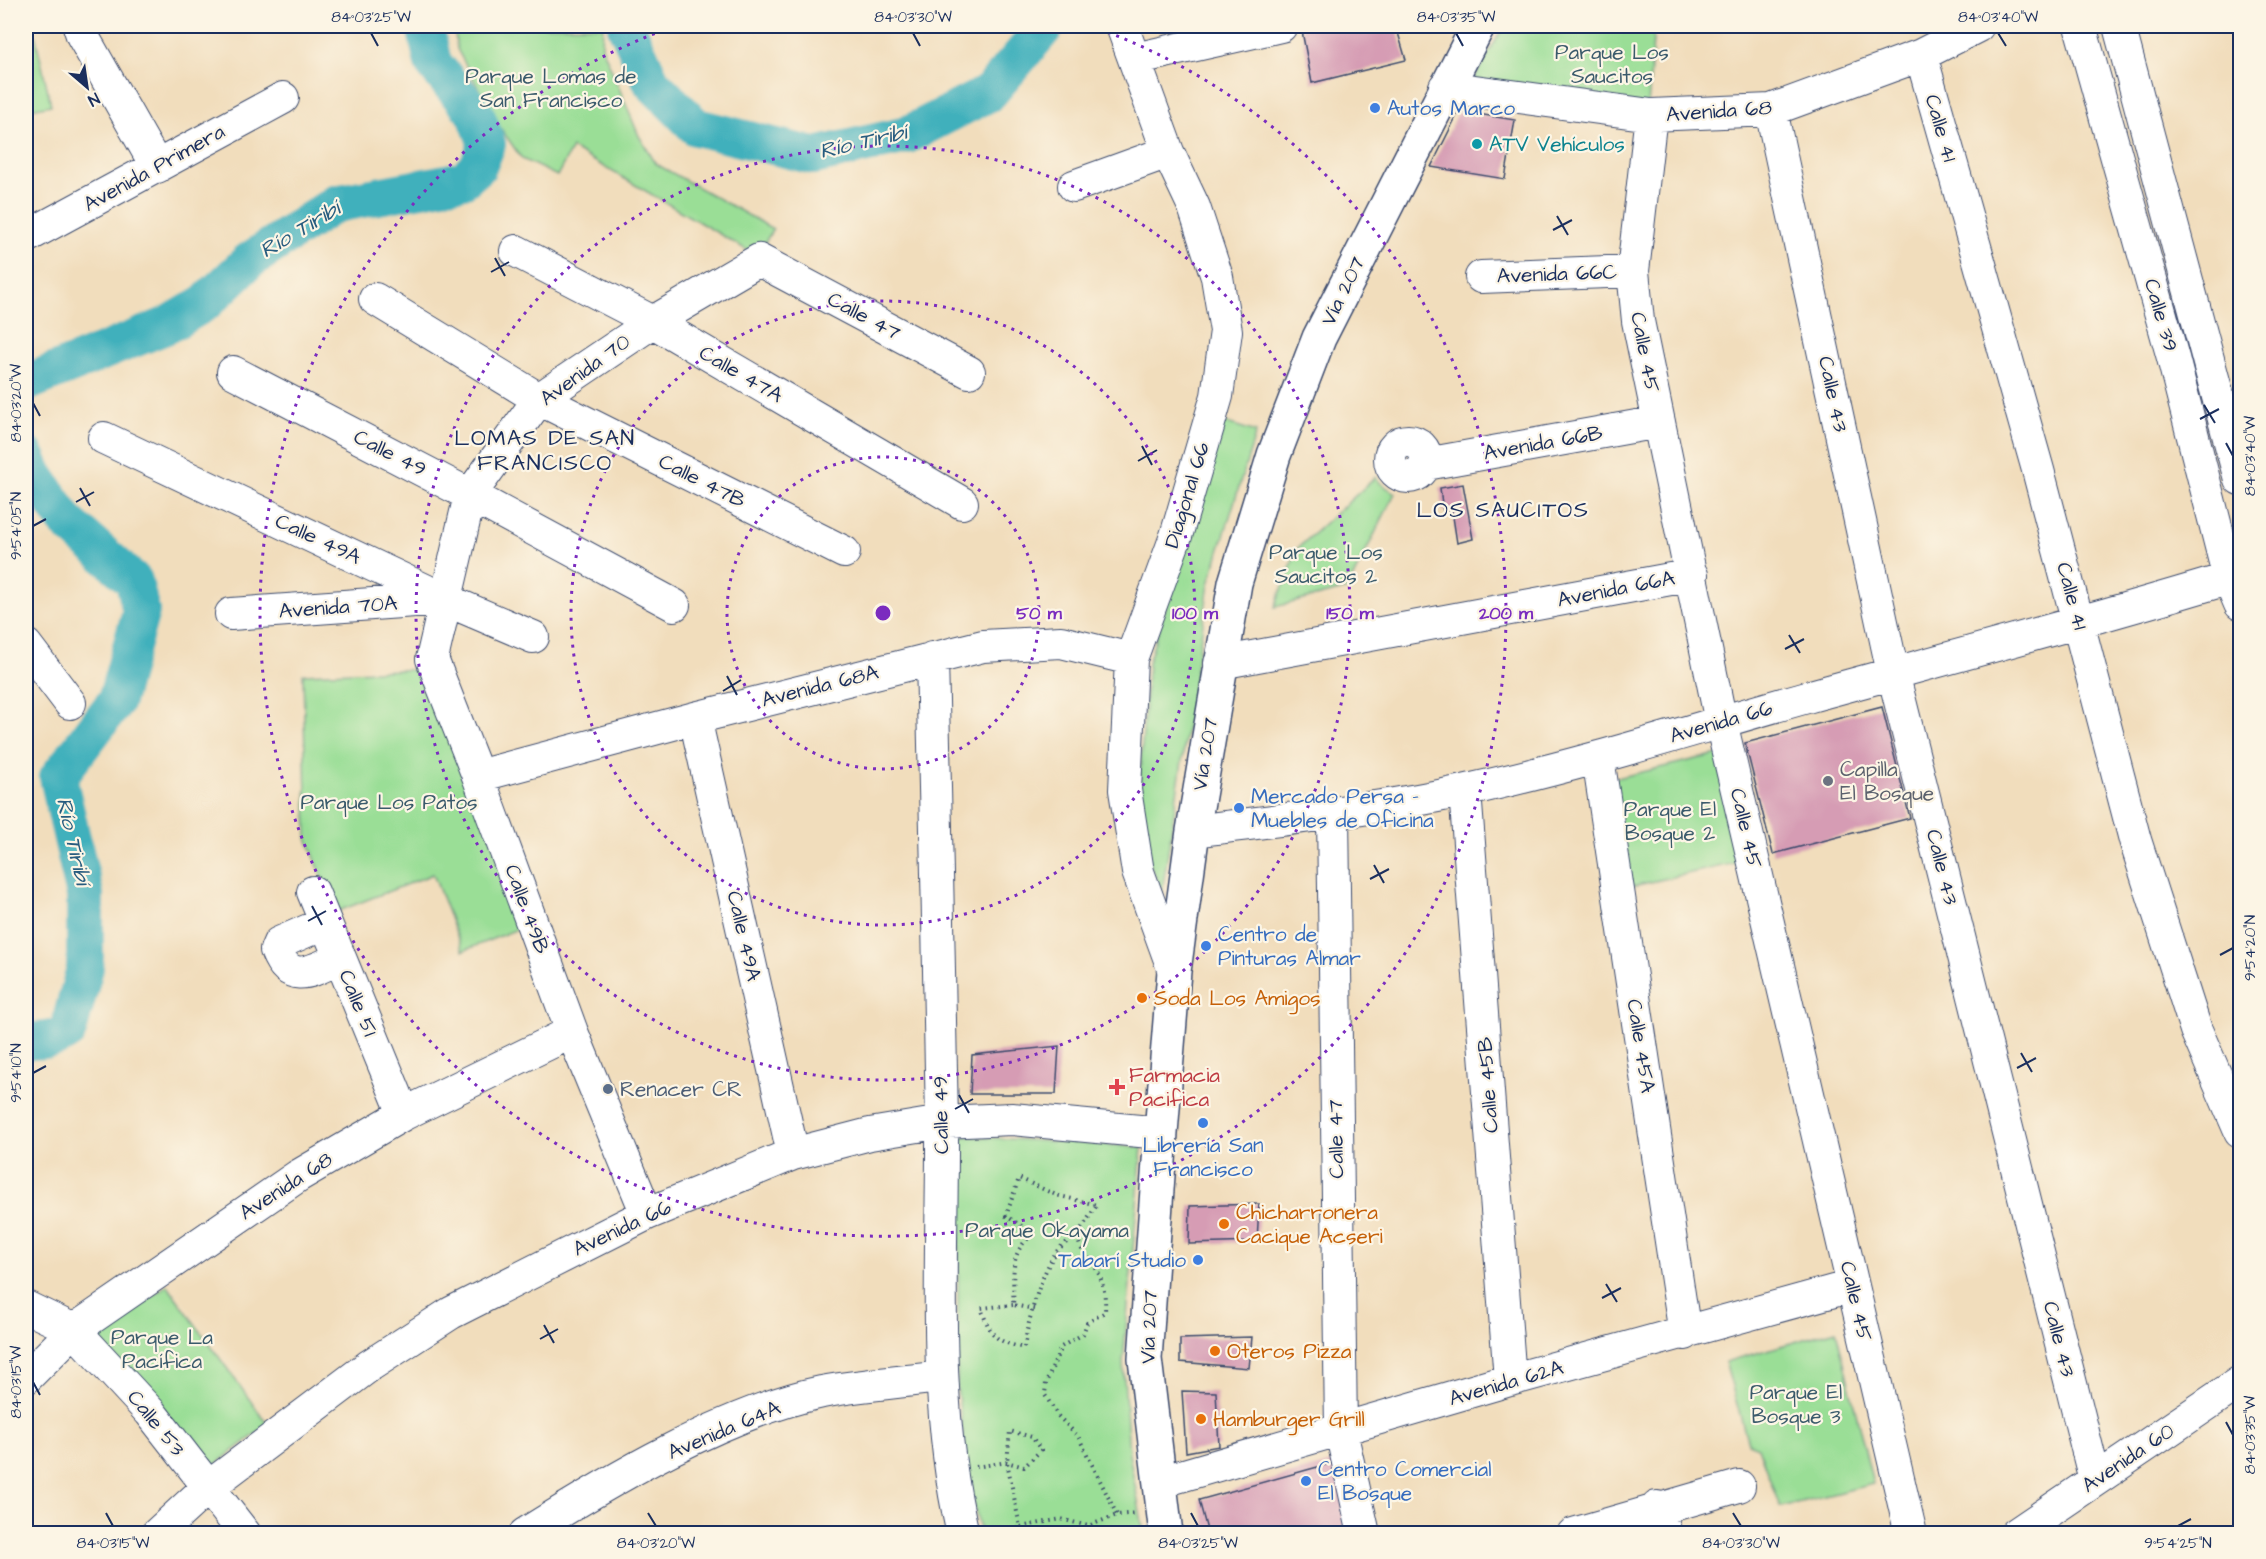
<svg xmlns="http://www.w3.org/2000/svg" width="2266" height="1559" font-family="'Architects Daughter',sans-serif">
<rect width="100%" height="100%" fill="#fcf5e5"/>
<filter id="ink" filterUnits="userSpaceOnUse"><feTurbulence type="fractalNoise" baseFrequency=".0167" numOctaves="2"/><feDisplacementMap in="SourceGraphic" scale="12" xChannelSelector="R" yChannelSelector="G"/><feConvolveMatrix kernelMatrix="1 2 1 2 8 2 1 2 1" color-interpolation-filters="sRGB"/></filter>
<filter id="wash" filterUnits="userSpaceOnUse"><feTurbulence type="fractalNoise" baseFrequency=".008" numOctaves="4" result="noise"/><feDisplacementMap in="SourceGraphic" scale="24" xChannelSelector="R" yChannelSelector="G"/><feGaussianBlur stdDeviation="1.35" result="paint"/><feColorMatrix in="noise" values="0 0 0 0 0 0 0 0 0 0 0 0 0 0 0 0 0 1.4 0 .05"/><feComposite in="paint" operator="in"/></filter>
<g filter="url(#wash)">
<rect width="100%" height="100%" fill="#f1ddbc"/>
<path fill="#9ade96" stroke="#5a867a" stroke-width="1.5" d="M26,26H33L51,105L26,110Z
M454,26H603L602,47L639,136L656,164L773,229L757,256L572,148L557,176L522,159L499,126L457,49Z
M1504,26H1654L1648,106L1472,82Z
M1224,422L1256,432L1209,584L1162,892L1149,862L1139,788L1148,663Z
M1376,477L1380,483L1395,493L1347,589L1275,607L1298,548Z
M427,669L525,926L463,951L433,874L336,912L307,838L303,674Z
M1718,754L1740,862L1619,889L1600,782Z
M960,1136L1142,1147L1123,1362L1129,1454L1144,1533H981L970,1489L957,1388Z
M167,1285L268,1425L209,1469L98,1337Z
M1836,1330L1873,1484L1780,1507L1758,1447L1748,1443L1725,1362Z"/>
<g fill="none" stroke-linecap="round" stroke-linejoin="round">
<path stroke="#41b0bc" stroke-width="38" d="M626,26L652,83L696,127L814,156L907,135L989,93L1046,26
M26,383L168,325L205,303L249,261L335,204L463,180L478,167L487,144L476,115L433,63L425,26
M26,455L35,475L67,522L134,581L141,611L116,701L58,777L85,895V968L68,1031C56,1040 40,1042 26,1040"/>
</g>
<g id="blocks">
<path fill="#d69cb4" d="M1301,26H1396L1406,60L1312,83Z
M1459,111L1515,120L1505,179L1431,167Z
M1463,484L1473,539L1457,543L1452,510L1443,511L1440,488Z
M1882,707L1910,818L1773,854L1745,743Z
M1059,1046L1056,1094H970L972,1055Z
M1259,1204L1257,1242L1189,1244L1190,1206Z
M1252,1337L1249,1368L1180,1362V1339Z
M1182,1391L1216,1392L1219,1446L1186,1452Z
M1339,1461L1358,1534H1208L1199,1500Z"/>
</g>
</g>
<g filter="url(#ink)">
<use href="#blocks" fill-opacity="0" stroke="#3b496c" stroke-width="1.5"/>
<g fill="none" stroke-linecap="round" stroke-linejoin="round">
<defs>
<path id="minor" d="M79,26L82,35L157,167
M1122,26L1168,152L1194,207L1217,277L1226,331L1217,396L1176,536L1131,659L1125,790L1138,872L1174,971
M2080,26L2173,358L2229,578L2240,604
M2119,26L2240,479
M1921,55L2038,470L2135,840L2196,1030L2240,1131
M1134,59L1281,26
M1445,87L1651,115L1771,110L1921,55L1978,26
M1771,110L1893,673L2095,1480
M1651,115L1633,271L1638,321L1721,722L1911,1534
M1074,186L1168,152
M26,237L283,98
M516,251L653,322L962,503
M1481,277L1633,271
M375,299L539,399L844,552
M233,372L470,495L674,605
M104,438L444,599L533,637
M1390 459a18 18 0 1 1 36 0a18 18 0 1 1-36 0Z
M1426,464L1659,422
M231,614L443,599
M26,645L70,703
M932,658C935,813 940,967 942,1122C943,1259 931,1399 963,1534
M1220,663L1692,575
M695,718L793,1154
M1598,758L1685,1334
M478,776L695,718L983,646L1061,642L1131,659
M1465,791L1510,1380
M1333,813L1341,1431L1364,1534
M1193,831C1284,819 1377,810 1467,790C1582,765 1694,729 1807,697C1952,657 2097,619 2240,575
M313,892L404,1114
M325,923L279,943L276,950C290,987 313,970 340,958
M647,1214L572,1032L478,776L432,659L470,495L539,399L653,322L759,260L969,372
M26,1307L74,1330L150,1412L245,1534
M26,1378L74,1330L298,1176L404,1114L572,1032
M1160,1482L1510,1380L1852,1286
M1657,1507L1666,1534
M157,1534L207,1488L369,1366L451,1313L647,1214L793,1154L870,1134L942,1122L1012,1119L1161,1133
M525,1534C609,1481 725,1412 822,1392C861,1385 902,1382 941,1377
M1573,1534L1739,1486
M2016,1534L2240,1382"/>
<path id="major" d="M1166,1534L1145,1359L1161,1133L1174,971L1193,831L1235,583L1274,455L1319,338L1478,26"/>
</defs>
<use href="#minor" stroke="#3b496c" stroke-width="34"/>
<use href="#major" stroke="#3b496c" stroke-width="36"/>
<path stroke="#3b496c" stroke-width="4" stroke-dasharray="1.5 4.5" stroke-linecap="butt" d="M1013,1305L981,1308C991,1336 994,1341 1024,1348C1028,1321 1040,1276 1055,1254C1060,1246 1070,1240 1077,1235
M1034,1309L1013,1305C1015,1277 1007,1252 1034,1234L1006,1216L1019,1178L1056,1195L1097,1205L1077,1235C1081,1253 1083,1249 1092,1262C1103,1278 1106,1294 1105,1312L1087,1323L1083,1334L1061,1347L1046,1383L1045,1395L1058,1416L1078,1436L1117,1515
M976,1467L1007,1462L1024,1467L1041,1450L1032,1437L1010,1431L1007,1462L1020,1527L1061,1519L1088,1526L1117,1515L1137,1513
M1007,1534L1019,1528"/>
<use href="#minor" stroke="#fff" stroke-width="32"/>
<use href="#major" stroke="#fff" stroke-width="33"/>
</g>
</g>
<path fill="none" stroke="#1b2f5e" stroke-width="2" d="M371,33L378,46M913,33L920,46M1456,33L1463,46M1998,33L2006,46M1557,216L1568,235M1553,230L1572,220M495,258L505,276M491,272L509,262M33,403L40,416M2204,405L2215,423M2200,419L2219,409M2226,443L2233,456M1142,446L1152,465M1138,461L1157,450M80,488L90,506M76,502L94,492M33,526L46,519M1789,635L1800,653M1785,649L1804,639M727,676L737,695M723,691L741,680M1374,865L1384,883M1370,879L1389,869M312,906L322,925M308,921L326,911M2220,955L2233,948M2021,1053L2032,1072M2017,1068L2036,1058M33,1073L46,1066M959,1095L969,1113M955,1109L973,1099M1606,1284L1617,1302M1602,1298L1621,1288M544,1325L554,1343M540,1339L558,1329M33,1382L40,1395M2226,1422L2233,1435M106,1513L113,1526M648,1513L656,1526M1191,1513L1198,1526M1733,1513L1741,1526M2178,1526L2191,1519"/>
<g fill="none" stroke="#7b2cbf" stroke-width="3" stroke-dasharray="3 6">
<circle cx="883" cy="613" r="156"/>
<circle cx="883" cy="613" r="312"/>
<circle cx="883" cy="613" r="467"/>
<path d="M1091 26A623 623 0 1 1 675 26"/>
</g>
<g fill="#3f7fe0" stroke="#fcf5e5" stroke-width="2">
<circle cx="1375" cy="108" r="6"/>
<circle cx="1239" cy="808" r="6"/>
<circle cx="1206" cy="946" r="6"/>
<circle cx="1203" cy="1123" r="6"/>
<circle cx="1198" cy="1260" r="6"/>
<circle cx="1306" cy="1481" r="6"/>
</g>
<circle fill="#0f9aa8" stroke="#fcf5e5" stroke-width="2" cx="1477" cy="144" r="6"/>
<circle fill="#6b7280" stroke="#fcf5e5" stroke-width="2" cx="1828" cy="781" r="6"/>
<g fill="#e8710a" stroke="#fcf5e5" stroke-width="2">
<circle cx="1142" cy="998" r="6"/>
<circle cx="1224" cy="1224" r="6"/>
<circle cx="1215" cy="1351" r="6"/>
<circle cx="1201" cy="1419" r="6"/>
</g>
<path fill="#e0444e" stroke="#fcf5e5" stroke-width="2" d="M1114 1078h6v6h6v6h-6v6h-6v-6h-6v-6h6z"/>
<circle fill="#5c6f8a" stroke="#fcf5e5" stroke-width="2" cx="608" cy="1089" r="6"/>
<g text-anchor="middle" dominant-baseline="central" stroke-width="4.5" stroke-linejoin="round" paint-order="stroke">
<g font-size="21" fill="#3b5b6c" stroke="#fcf5e5">
<text x="1612" y="52">Parque Los<tspan x="1612" dy="24">Saucitos</tspan></text>
<text x="551" y="76">Parque Lomas de<tspan x="551" dy="24">San Francisco</tspan></text>
<text x="1326" y="552">Parque Los<tspan x="1326" dy="24">Saucitos 2</tspan></text>
<text x="389" y="802">Parque Los Patos</text>
<text x="1670" y="809">Parque El<tspan x="1670" dy="24">Bosque 2</tspan></text>
<text x="1047" y="1230">Parque Okayama</text>
<text x="162" y="1337">Parque La<tspan x="162" dy="24">Pacífica</tspan></text>
<text x="1796" y="1392">Parque El<tspan x="1796" dy="24">Bosque 3</tspan></text>
</g>
<g font-size="21" fill="#366cbe" stroke="#fcf5e5" text-anchor="start">
<text x="1387" y="108">Autos Marco</text>
<text x="1251" y="796">Mercado Persa -<tspan x="1251" dy="24">Muebles de Oficina</tspan></text>
<text x="1218" y="934">Centro de<tspan x="1218" dy="24">Pinturas Almar</tspan></text>
<text x="1203" y="1145" text-anchor="middle">Librería San<tspan x="1203" dy="24">Francisco</tspan></text>
<text x="1186" y="1260" text-anchor="end">Tabarí Studio</text>
<text x="1318" y="1469">Centro Comercial<tspan x="1318" dy="24">El Bosque</tspan></text>
</g>
<g font-size="21" fill="#1b2f5e" stroke="#fcf5e5">
<text transform="translate(1719 111) rotate(-4)">Avenida 68</text>
<text transform="translate(1941 128) rotate(74)">Calle 41</text>
<text transform="translate(154 168) rotate(-29)">Avenida Primera</text>
<text transform="translate(1557 274) rotate(-2)">Avenida 66C</text>
<text transform="translate(1343 291) rotate(-64)">Vía 207</text>
<text transform="translate(2161 315) rotate(74)">Calle 39</text>
<text transform="translate(864 316) rotate(28)">Calle 47</text>
<text transform="translate(1645 352) rotate(79)">Calle 45</text>
<text transform="translate(585 370) rotate(-36)">Avenida 70</text>
<text transform="translate(741 374) rotate(30)">Calle 47A</text>
<text transform="translate(1833 394) rotate(78)">Calle 43</text>
<text transform="translate(1543 443) rotate(-10)">Avenida 66B</text>
<text transform="translate(390 453) rotate(27)">Calle 49</text>
<text transform="translate(702 481) rotate(27)">Calle 47B</text>
<text transform="translate(1187 495) rotate(-73)">Diagonal 66</text>
<text transform="translate(318 539) rotate(25)">Calle 49A</text>
<text transform="translate(1616 589) rotate(-11)">Avenida 66A</text>
<text transform="translate(2072 596) rotate(75)">Calle 41</text>
<text transform="translate(338 607) rotate(-4)">Avenida 70A</text>
<text transform="translate(820 686) rotate(-14)">Avenida 68A</text>
<text transform="translate(1721 722) rotate(-16)">Avenida 66</text>
<text transform="translate(1205 754) rotate(-81)">Vía 207</text>
<text transform="translate(1746 828) rotate(77)">Calle 45</text>
<text transform="translate(1942 867) rotate(76)">Calle 43</text>
<text transform="translate(527 909) rotate(70)">Calle 49B</text>
<text transform="translate(744 936) rotate(77)">Calle 49A</text>
<text transform="translate(358 1003) rotate(68)">Calle 51</text>
<text transform="translate(1641 1046) rotate(81)">Calle 45A</text>
<text transform="translate(1488 1085) rotate(-94)">Calle 45B</text>
<text transform="translate(941 1115) rotate(-91)">Calle 49</text>
<text transform="translate(1336 1139) rotate(-91)">Calle 47</text>
<text transform="translate(286 1186) rotate(-33)">Avenida 68</text>
<text transform="translate(622 1228) rotate(-25)">Avenida 66</text>
<text transform="translate(1856 1301) rotate(77)">Calle 45</text>
<text transform="translate(1149 1327) rotate(-88)">Vía 207</text>
<text transform="translate(2059 1339) rotate(76)">Calle 43</text>
<text transform="translate(1506 1383) rotate(-16)">Avenida 62A</text>
<text transform="translate(156 1423) rotate(51)">Calle 53</text>
<text transform="translate(724 1430) rotate(-23)">Avenida 64A</text>
<text transform="translate(2128 1458) rotate(-34)">Avenida 60</text>
</g>
<g font-size="21" fill="#0d838f" stroke="#fcf5e5" text-anchor="start">
<text x="1489" y="144">ATV Vehículos</text>
</g>
<g font-size="21" fill="#5b616d" stroke="#fcf5e5" text-anchor="start">
<text x="1840" y="769">Capilla<tspan x="1840" dy="24">El Bosque</tspan></text>
</g>
<g font-size="21" fill="#c56008" stroke="#fcf5e5" text-anchor="start">
<text x="1154" y="998">Soda Los Amigos</text>
<text x="1236" y="1212">Chicharronera<tspan x="1236" dy="24">Cacique Acseri</tspan></text>
<text x="1227" y="1351">Oteros Pizza</text>
<text x="1213" y="1419">Hamburger Grill</text>
</g>
<g font-size="21" fill="#be3a42" stroke="#fcf5e5" text-anchor="start">
<text x="1129" y="1075">Farmacia<tspan x="1129" dy="24">Pacifica</tspan></text>
</g>
<g font-size="21" fill="#4e5e75" stroke="#fcf5e5" text-anchor="start">
<text x="620" y="1089">Renacer CR</text>
</g>
<g font-size="22" font-style="italic" fill="#285c7f" stroke="#fcf5e5">
<text transform="translate(863 142) rotate(-13)">Río Tiribí</text>
<text transform="translate(300 230) rotate(-31)">Río Tiribí</text>
<text transform="translate(73 841) rotate(77)">Río Tiribí</text>
</g>
<g font-size="22" letter-spacing="1.5" fill="#1b2f5e" stroke="#fcf5e5">
<text x="545" y="438">LOMAS DE SAN<tspan x="545" dy="25">FRANCISCO</tspan></text>
<text x="1503" y="510">LOS SAUCITOS</text>
</g>
</g>
<circle cx="883" cy="613" r="9" fill="#7b2cbf" stroke="#fcf5e5" stroke-width="3"/>
<g font-size="18" text-anchor="middle" font-weight="bold" fill="#7b2cbf" stroke="#fcf5e5" stroke-width="4.5" stroke-linejoin="round" paint-order="stroke">
<text x="1039" y="619">50 m</text>
<text x="1195" y="619">100 m</text>
<text x="1350" y="619">150 m</text>
<text x="1506" y="619">200 m</text>
</g>
<rect width="2266" height="1559" fill="none" stroke="#fcf5e5" stroke-width="66"/>
<g transform="translate(87 87) rotate(151)" stroke="#fcf5e5" stroke-width="4.5" paint-order="stroke">
<path d="M0-4.5L10 22L0 15L-10 22Z" fill="#1b2f5e"/>
<text y="-9" font-size="16" font-weight="bold" text-anchor="middle" fill="#1b2f5e">N</text>
</g>
<rect x="33" y="33" width="2200" height="1493" fill="none" stroke="#1b2f5e" stroke-width="2"/>
<g font-size="15" text-anchor="middle" fill="#1b2f5e">
<text x="371" y="22">84°03'25"W</text>
<text x="913" y="22">84°03'30"W</text>
<text x="1456" y="22">84°03'35"W</text>
<text x="1998" y="22">84°03'40"W</text>
<text transform="translate(16 403) rotate(-90)" y="5">84°03'20"W</text>
<text transform="translate(2250 456) rotate(-90)" y="5">84°03'40"W</text>
<text transform="translate(16 526) rotate(-90)" y="5">9°54'05"N</text>
<text transform="translate(2250 948) rotate(-90)" y="5">9°54'20"N</text>
<text transform="translate(16 1073) rotate(-90)" y="5">9°54'10"N</text>
<text transform="translate(16 1382) rotate(-90)" y="5">84°03'15"W</text>
<text transform="translate(2250 1435) rotate(-90)" y="5">84°03'35"W</text>
<text x="113" y="1548">84°03'15"W</text>
<text x="656" y="1548">84°03'20"W</text>
<text x="1198" y="1548">84°03'25"W</text>
<text x="1741" y="1548">84°03'30"W</text>
<text x="2178" y="1548">9°54'25"N</text>
</g>
</svg>
